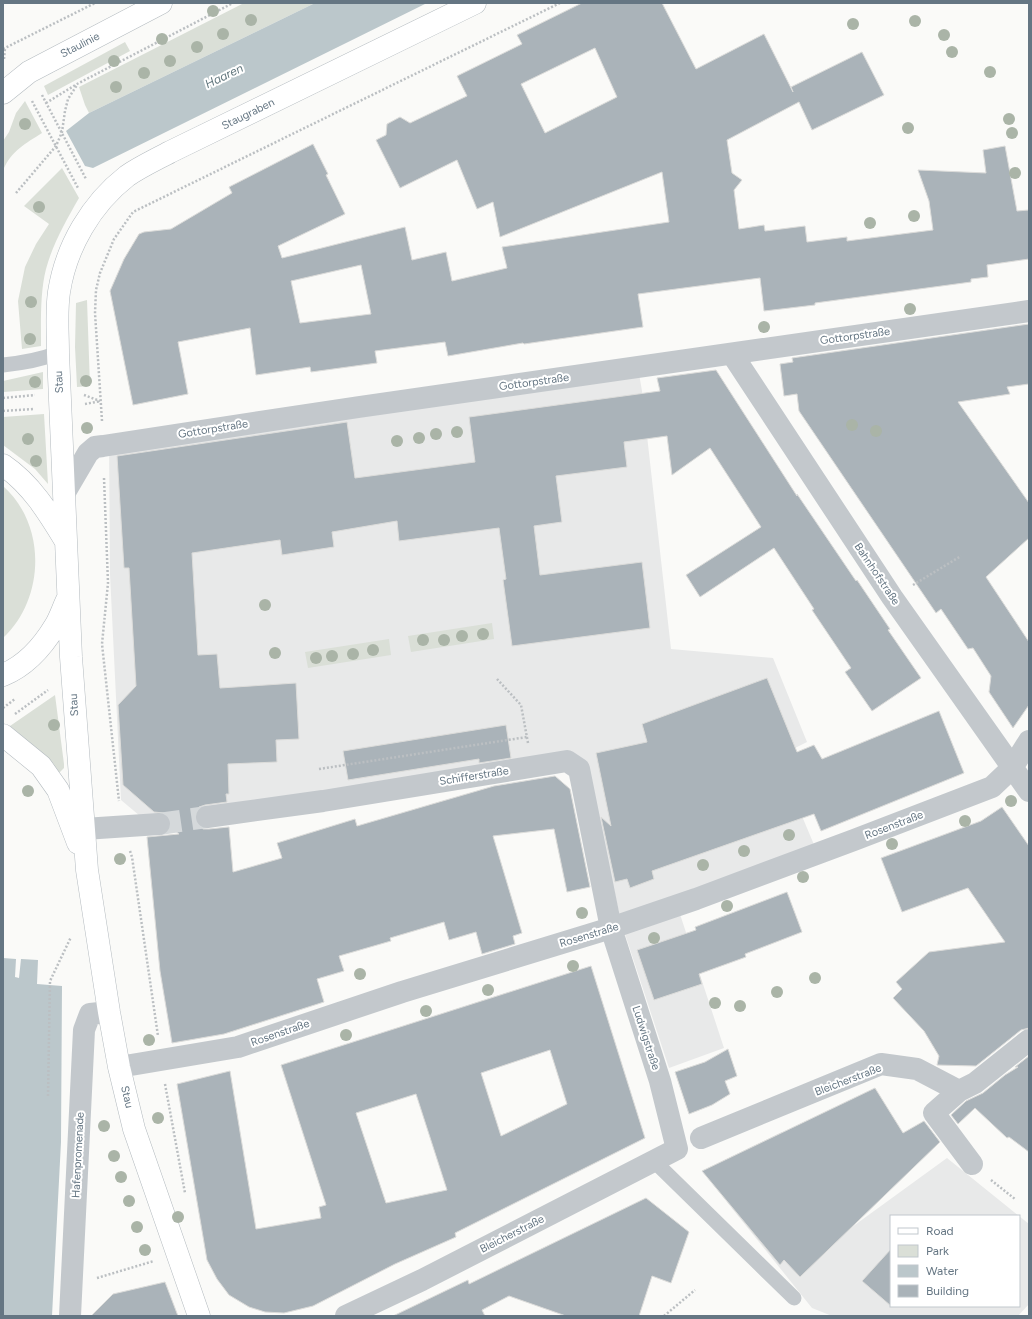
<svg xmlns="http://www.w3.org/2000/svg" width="1032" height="1319" font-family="Figtree,sans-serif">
<rect width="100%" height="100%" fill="#fafaf8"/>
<path fill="#e8e9e9" d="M638,368L642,391L671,649L773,658L807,742L777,757L815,847L676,902L724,1048L669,1068L621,922L588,770L571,756L324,796L140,816L121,800L110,574L109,441Z
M782,1132L852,1227L947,1158L1019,1216H891V1306H1019V1216L1029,1224V1304L1018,1316H832L812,1308L702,1171Z"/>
<path fill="#dadfd7" d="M244,3H315L89,113L85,105L79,87Z
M125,42L130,51L48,95L44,86Z
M25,101L42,133C25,144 12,150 3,170V141L9,132L16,113Z
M62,168L79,198C66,221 53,243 46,269C40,293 41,320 41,346L22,349L18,301L25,267L36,244L49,224L24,206Z
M87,300L90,386L77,387L75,347L76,303Z
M43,372V389L4,392L3,381Z
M44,414L48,484L35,469L3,445V417Z
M3,486C47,525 45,599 3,638Z
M492,623L494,639L411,652L408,636Z
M389,639L391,655L308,668L305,652Z
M55,695L64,764V768L60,772H58L39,751L10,726Z"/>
<path fill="#bbc7cb" d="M315,3H427L93,168L85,166L66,131L89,113Z
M3,958L16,959L15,977L19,978L21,959L38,960L37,984L62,986L61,1142L52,1316H3Z"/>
<path fill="#aab3b9" stroke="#dcdcda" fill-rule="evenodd" d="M582,3H662L696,69L764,34L793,92L791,87L862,52L884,95L812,130L799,102L727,140L732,173L742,180L734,190L739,229L764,225L765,231L805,226L807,242L847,237V241L933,230L929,201L918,170L986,173L983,150L1005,146L1017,211L1029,210V259L987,265L988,277L971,279V282L815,303V305L764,311L760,278L638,294L643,327L524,344L523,343L448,356L445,342L375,351L377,363L311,372L310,367L256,375L250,328L178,342L188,394L133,405L110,291L124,259L139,234L144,232L171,229L232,193L229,187L313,144L328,174L326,175L345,214L278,246L282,258L405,227L412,260L446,252L452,281L507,268L502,247L669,222L662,172L500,237L493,202L477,209L457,160L400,188L376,140L386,135L387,124L400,117L410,123L467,96L457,76L522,44L517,35ZM595,48L617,97L545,133L521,84ZM361,265L371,314L300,323L291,281Z
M1029,324V384L1007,387L1010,394L958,402L1029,503V538L986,577L1029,642V705L1013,728L989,692L991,676L973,648L968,649L941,609L936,613L799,411L797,394L784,396L780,364L793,362L792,358Z
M716,370L797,496V494L856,581L857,580L890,629L888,630L921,678L872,711L845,672L851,668L812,610L814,609L774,548L700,597L686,575L761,527L710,448L672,475L667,436L624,442L627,467L556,476L562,522L534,526L540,575L642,562L650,628L512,646L503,580L506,579L499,528L399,541L397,521L332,532L334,547L282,555L280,540L192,553L198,655L217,654L220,688L296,683L299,739L276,740L277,762L228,764L229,794H226L227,802L205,805L199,807L195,813V818L197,824L203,829H209L229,827L233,872L282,858L277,843L355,819L357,826L494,786L555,776L570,789L590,887L567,892L554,829L493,836L522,933L513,936L515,944L482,954L476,932L449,940L444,922L390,938L391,941L339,956L344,971L317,979L324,1002L224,1034L172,1043L160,971L147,837L179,834L171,827V823L169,817L164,813L154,812L123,785L118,705L136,686L129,568H124L117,456L347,422L355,478L475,462L469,417L660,391L657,378Z
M767,678L797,752L814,745L822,759L939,711L964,773L821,831L814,814L652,871L654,879L630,888L627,879L615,882L601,817L611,826L596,753L647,742L642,724Z
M506,725L511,758L479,763V759L348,780L343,751Z
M1002,807L1029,846V1028L1021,1030L976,1066L937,1065L939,1056L924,1031L893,998L902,989L896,982L929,952L1005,942L968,888L902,912L881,858L981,821Z
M787,892L802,932L745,954L746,957L699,974L702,984L654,1000L637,950L696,930L695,927Z
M591,966L645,1138L455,1233L456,1237L395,1264L313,1306L284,1313L265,1312L249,1307L229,1295L217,1279L207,1260L177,1084L230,1071L256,1229L321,1218L319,1207L326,1205L281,1065ZM550,1050L567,1104L501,1136L481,1073ZM416,1094L447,1190L386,1203L356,1113Z
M728,1049L737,1076L725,1081L730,1094L712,1105L689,1114L675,1072L705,1062Z
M1029,1056V1152L1009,1137L1007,1138L975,1108L958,1124L951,1115L966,1101L983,1093L1005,1075L1018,1067H1015Z
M875,1088L903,1133L924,1121L940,1142L800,1277L784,1260L780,1265L702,1171Z
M646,1198L689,1232L671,1283L652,1276L639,1316H566L509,1296L482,1310L485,1316H393L468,1280L469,1284Z
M891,1249V1306L862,1281Z
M165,1282L178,1316H91L113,1294Z"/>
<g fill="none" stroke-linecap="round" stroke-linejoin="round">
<path stroke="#d5d9db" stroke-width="22" stroke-dasharray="22 11" stroke-linecap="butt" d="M159,824L207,817"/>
<defs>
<path id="secondary" d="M3,93L29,72L161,3
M3,465C31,484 48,512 65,540
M3,675C25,666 43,646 55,626C60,618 63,608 67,600
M3,735L41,766L58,790L78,843
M199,1316L134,1129L119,1067L109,1012L87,870L71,657L58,353C58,333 56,312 59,292C66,247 91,204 127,176C140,167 155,160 170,152L475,3"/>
</defs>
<use href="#secondary" stroke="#b3babf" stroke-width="23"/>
<path stroke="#bbbfc2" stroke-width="2.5" stroke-dasharray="2 2" stroke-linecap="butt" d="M3,49L95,3
M4,59L5,48
M42,95L86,179
M32,101L78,188
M46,103L77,84L233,3
M16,193L56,146L62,132L65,111L68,99L77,85
M84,395L100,401
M3,398L35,395
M85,404L101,401
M3,411L34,409
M102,421L95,313L96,290L100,273L114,239L133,212L560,3
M104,478L108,583L102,644L119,801
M913,585L961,556
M497,679L521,705L528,743
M3,708L15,699
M15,714L48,690
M319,769L527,737
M130,851L132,857L158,1036
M165,1084L185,1193
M48,1096L50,981L71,937
M991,1180L1015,1199
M97,1278L154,1261
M664,1316L695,1290"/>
<path stroke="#c3c8cc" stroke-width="15" d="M3,365C22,363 40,360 58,353
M654,1161L794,1298"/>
<path stroke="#c3c8cc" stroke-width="22" d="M732,354L892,597L1029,791
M64,494L88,453L95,447L103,446L359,407L1029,311
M207,817L323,801L567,761L579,769L611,928L660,1081L677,1149L422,1280L346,1316
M84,829L159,824
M119,1067L238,1047L402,992L611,928L696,899L854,840L992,787L1012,768L1029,741
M959,1091L934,1113L972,1164
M701,1138L881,1064L917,1069L959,1091L975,1083L1029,1040
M70,1316L84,1030L90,1014L109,1012"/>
<use href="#secondary" stroke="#fff" stroke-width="22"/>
</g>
<g fill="#aab4a7">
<circle cx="213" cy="11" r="6"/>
<circle cx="251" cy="20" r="6"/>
<circle cx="915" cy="21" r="6"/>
<circle cx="853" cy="24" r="6"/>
<circle cx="223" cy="34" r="6"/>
<circle cx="944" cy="35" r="6"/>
<circle cx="162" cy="39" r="6"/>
<circle cx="197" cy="47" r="6"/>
<circle cx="952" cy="52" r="6"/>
<circle cx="114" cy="61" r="6"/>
<circle cx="170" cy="61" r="6"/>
<circle cx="990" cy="72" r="6"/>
<circle cx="144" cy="73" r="6"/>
<circle cx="116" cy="87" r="6"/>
<circle cx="1009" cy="119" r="6"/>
<circle cx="25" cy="124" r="6"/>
<circle cx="908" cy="128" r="6"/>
<circle cx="1012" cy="133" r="6"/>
<circle cx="1015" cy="173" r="6"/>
<circle cx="39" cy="207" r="6"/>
<circle cx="914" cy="216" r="6"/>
<circle cx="870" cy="223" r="6"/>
<circle cx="31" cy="302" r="6"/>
<circle cx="910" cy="309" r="6"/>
<circle cx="764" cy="327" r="6"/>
<circle cx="30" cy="339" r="6"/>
<circle cx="86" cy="381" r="6"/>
<circle cx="35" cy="382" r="6"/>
<circle cx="852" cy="425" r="6"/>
<circle cx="87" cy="428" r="6"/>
<circle cx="876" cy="431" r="6"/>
<circle cx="457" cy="432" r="6"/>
<circle cx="436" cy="434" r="6"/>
<circle cx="419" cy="438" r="6"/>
<circle cx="28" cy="439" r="6"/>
<circle cx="397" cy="441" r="6"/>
<circle cx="36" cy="461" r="6"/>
<circle cx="265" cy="605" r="6"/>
<circle cx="483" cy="634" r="6"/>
<circle cx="462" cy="636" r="6"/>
<circle cx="423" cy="640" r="6"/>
<circle cx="444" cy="640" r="6"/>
<circle cx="373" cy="650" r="6"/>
<circle cx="275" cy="653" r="6"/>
<circle cx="353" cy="654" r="6"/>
<circle cx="332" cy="656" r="6"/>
<circle cx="316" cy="658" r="6"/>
<circle cx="54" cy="725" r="6"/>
<circle cx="28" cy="791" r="6"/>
<circle cx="1011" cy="801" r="6"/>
<circle cx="965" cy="821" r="6"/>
<circle cx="789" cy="835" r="6"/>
<circle cx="892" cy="844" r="6"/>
<circle cx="744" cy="851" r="6"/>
<circle cx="120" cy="859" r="6"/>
<circle cx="703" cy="865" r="6"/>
<circle cx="803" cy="877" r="6"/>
<circle cx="727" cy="906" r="6"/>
<circle cx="582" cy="913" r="6"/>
<circle cx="654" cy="938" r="6"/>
<circle cx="573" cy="966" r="6"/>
<circle cx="360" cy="974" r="6"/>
<circle cx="815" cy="978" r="6"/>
<circle cx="488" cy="990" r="6"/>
<circle cx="777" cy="992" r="6"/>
<circle cx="715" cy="1003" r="6"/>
<circle cx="740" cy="1006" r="6"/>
<circle cx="426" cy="1011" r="6"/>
<circle cx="346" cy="1035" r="6"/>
<circle cx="149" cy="1040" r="6"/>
<circle cx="158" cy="1118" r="6"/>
<circle cx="104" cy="1126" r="6"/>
<circle cx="114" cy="1156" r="6"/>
<circle cx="121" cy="1177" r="6"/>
<circle cx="129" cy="1201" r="6"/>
<circle cx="178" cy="1217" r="6"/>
<circle cx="137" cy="1227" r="6"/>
<circle cx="145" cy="1250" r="6"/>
</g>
<g text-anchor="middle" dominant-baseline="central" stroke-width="4" stroke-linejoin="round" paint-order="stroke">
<g font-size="11" fill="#657683" stroke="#fff">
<text transform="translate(80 45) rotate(-27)">Staulinie</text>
<text transform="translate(248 114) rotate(-26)">Staugraben</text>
<text transform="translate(855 336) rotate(-8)">Gottorpstraße</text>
<text transform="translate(59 382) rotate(-93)">Stau</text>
<text transform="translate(534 382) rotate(-8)">Gottorpstraße</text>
<text transform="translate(213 429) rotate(-9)">Gottorpstraße</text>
<text transform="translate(877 574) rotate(56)">Bahnhofstraße</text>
<text transform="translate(74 705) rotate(-94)">Stau</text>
<text transform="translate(474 776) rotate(-9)">Schifferstraße</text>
<text transform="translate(894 825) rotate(-21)">Rosenstraße</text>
<text transform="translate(589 935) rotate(-17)">Rosenstraße</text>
<text transform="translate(280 1033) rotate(-19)">Rosenstraße</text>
<text transform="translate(646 1038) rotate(72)">Ludwigstraße</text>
<text transform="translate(848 1080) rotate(-21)">Bleicherstraße</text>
<text transform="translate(127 1097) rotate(77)">Stau</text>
<text transform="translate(78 1155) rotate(-87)">Hafenpromenade</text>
<text transform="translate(512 1234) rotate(-27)">Bleicherstraße</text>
</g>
<g font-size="12" font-style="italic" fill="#60757c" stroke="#fff">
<text transform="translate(224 76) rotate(-26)">Haaren</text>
</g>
</g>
<rect width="1032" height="1319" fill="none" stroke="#657683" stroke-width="8"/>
<rect x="890" y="1215" width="130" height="92" fill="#ffffff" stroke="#c1c8cd"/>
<rect x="898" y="1228" width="20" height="6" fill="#ffffff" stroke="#c1c8cd"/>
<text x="926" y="1235" font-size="12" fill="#657683">Road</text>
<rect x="898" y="1245" width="20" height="12" fill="#dadfd7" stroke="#c1c8cd"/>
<text x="926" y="1255" font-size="12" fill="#657683">Park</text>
<rect x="898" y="1265" width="20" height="12" fill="#bbc7cb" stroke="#c1c8cd"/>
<text x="926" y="1275" font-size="12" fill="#657683">Water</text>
<rect x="898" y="1285" width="20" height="12" fill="#aab3b9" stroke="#c1c8cd"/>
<text x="926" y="1295" font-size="12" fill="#657683">Building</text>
</svg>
